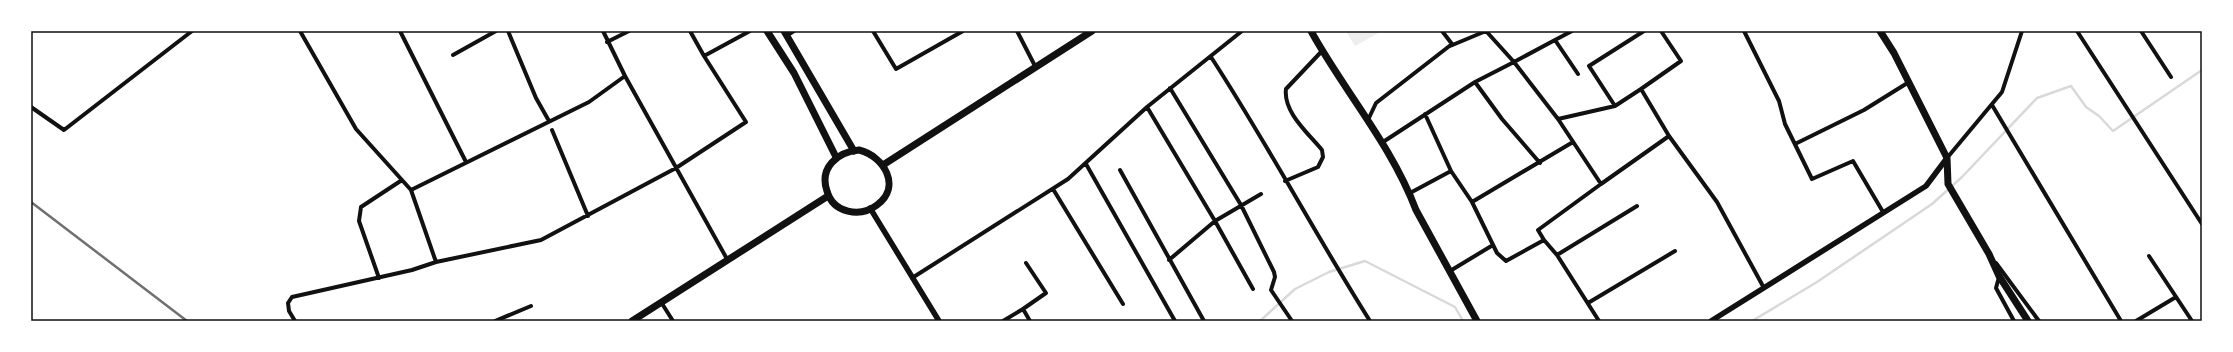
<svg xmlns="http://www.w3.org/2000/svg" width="2233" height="352" font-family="'Roboto Condensed',sans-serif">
<rect width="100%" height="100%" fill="#fff"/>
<path fill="#eee" d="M1346,31H1382L1355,46Z"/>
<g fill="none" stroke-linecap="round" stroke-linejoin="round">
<path stroke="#d9d9d9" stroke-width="2.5" d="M1260,321L1295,289L1329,272L1365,261L1455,307L1463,321
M1752,321L1817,282L1932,204L1962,177L2037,98L2071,86L2086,107L2099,116L2113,131L2202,70"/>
<path stroke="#111" stroke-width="4" d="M300,31L356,129L411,190L436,262
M400,31L466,162
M508,31L536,98L549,121
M873,31L896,69L963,31
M1017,31L1035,66
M1572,31L1555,40L1578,74
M1744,31L1779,101L1785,124L1812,179L1853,161L1883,212
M2077,31L2202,224
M2141,31L2171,77
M786,36L794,31
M1555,40L1514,62L1558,119
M607,42L629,31
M1450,46L1486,31
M453,55L496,31
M704,56L750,31
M1211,57C1267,143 1315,234 1370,321
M625,76L727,259
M1475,82L1502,119L1540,163
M1170,88L1241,205L1274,272L1275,277L1271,290L1292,321
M1641,89L1681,61L1661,31
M1992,105L2121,321
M1615,106L1589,66L1644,31
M31,107L64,130L192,31
M1147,107L1215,221L1253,289
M1425,114L1451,171
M1368,120L1376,103L1452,44L1442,31
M552,130L588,216
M1669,136L1601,184L1558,119L1615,106L1641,89L1669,136L1717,202L1764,288
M1383,142L1475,82L1514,62L1486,31
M1795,144L1864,110L1909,82
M1947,158L2002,92L2022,31
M1086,164L1175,321
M1120,170L1204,321
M1285,181L1318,167L1323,157L1322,150C1308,133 1283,112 1286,89L1322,51
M1053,189L1123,304
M411,190L589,102L625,76L603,31
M1410,193L1451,171L1472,202
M1544,240L1506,261L1497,253L1472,202L1573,142
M1557,255L1637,206
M2149,256L2192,321
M1169,260L1215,221L1261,194
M1996,263L2039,321
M1450,271L1493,245
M1999,277L1996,288L2014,321
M379,278L359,221L361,207L402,180
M912,278L1068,179L1147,107L1242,31
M661,302L673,321
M1588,303L1675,251
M1023,309L1046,293L1026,263
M295,321L289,311L288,303L292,297L412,270L436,262L541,240L676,168L746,122L704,56L690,31
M495,321L531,306
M1003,321L1023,309L1030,321
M1599,321L1557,255L1544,240L1538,230L1601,184
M2136,321L2176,297"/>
<path stroke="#111" stroke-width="5.5" d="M870,208L939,321
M1711,321L1926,186L1947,158"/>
<path stroke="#111" stroke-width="7" d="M767,31L794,73L836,157
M784,31L854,151
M1311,31C1344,91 1391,144 1416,210L1477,321
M1880,31L1894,53L1947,158L1948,184L1989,254L1999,276L2028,321"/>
<path stroke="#111" stroke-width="7" d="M859,150C884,156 902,187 877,205C860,218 833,213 827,191C819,168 837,152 859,150Z
M883,165L1092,31
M632,321L828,196"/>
<path stroke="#707070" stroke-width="2.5" d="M31,202L187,321"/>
</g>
<rect width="2233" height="352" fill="none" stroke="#ffffff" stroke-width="64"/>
<rect x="32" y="32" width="2169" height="288" fill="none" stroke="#111" stroke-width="1.5"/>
</svg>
